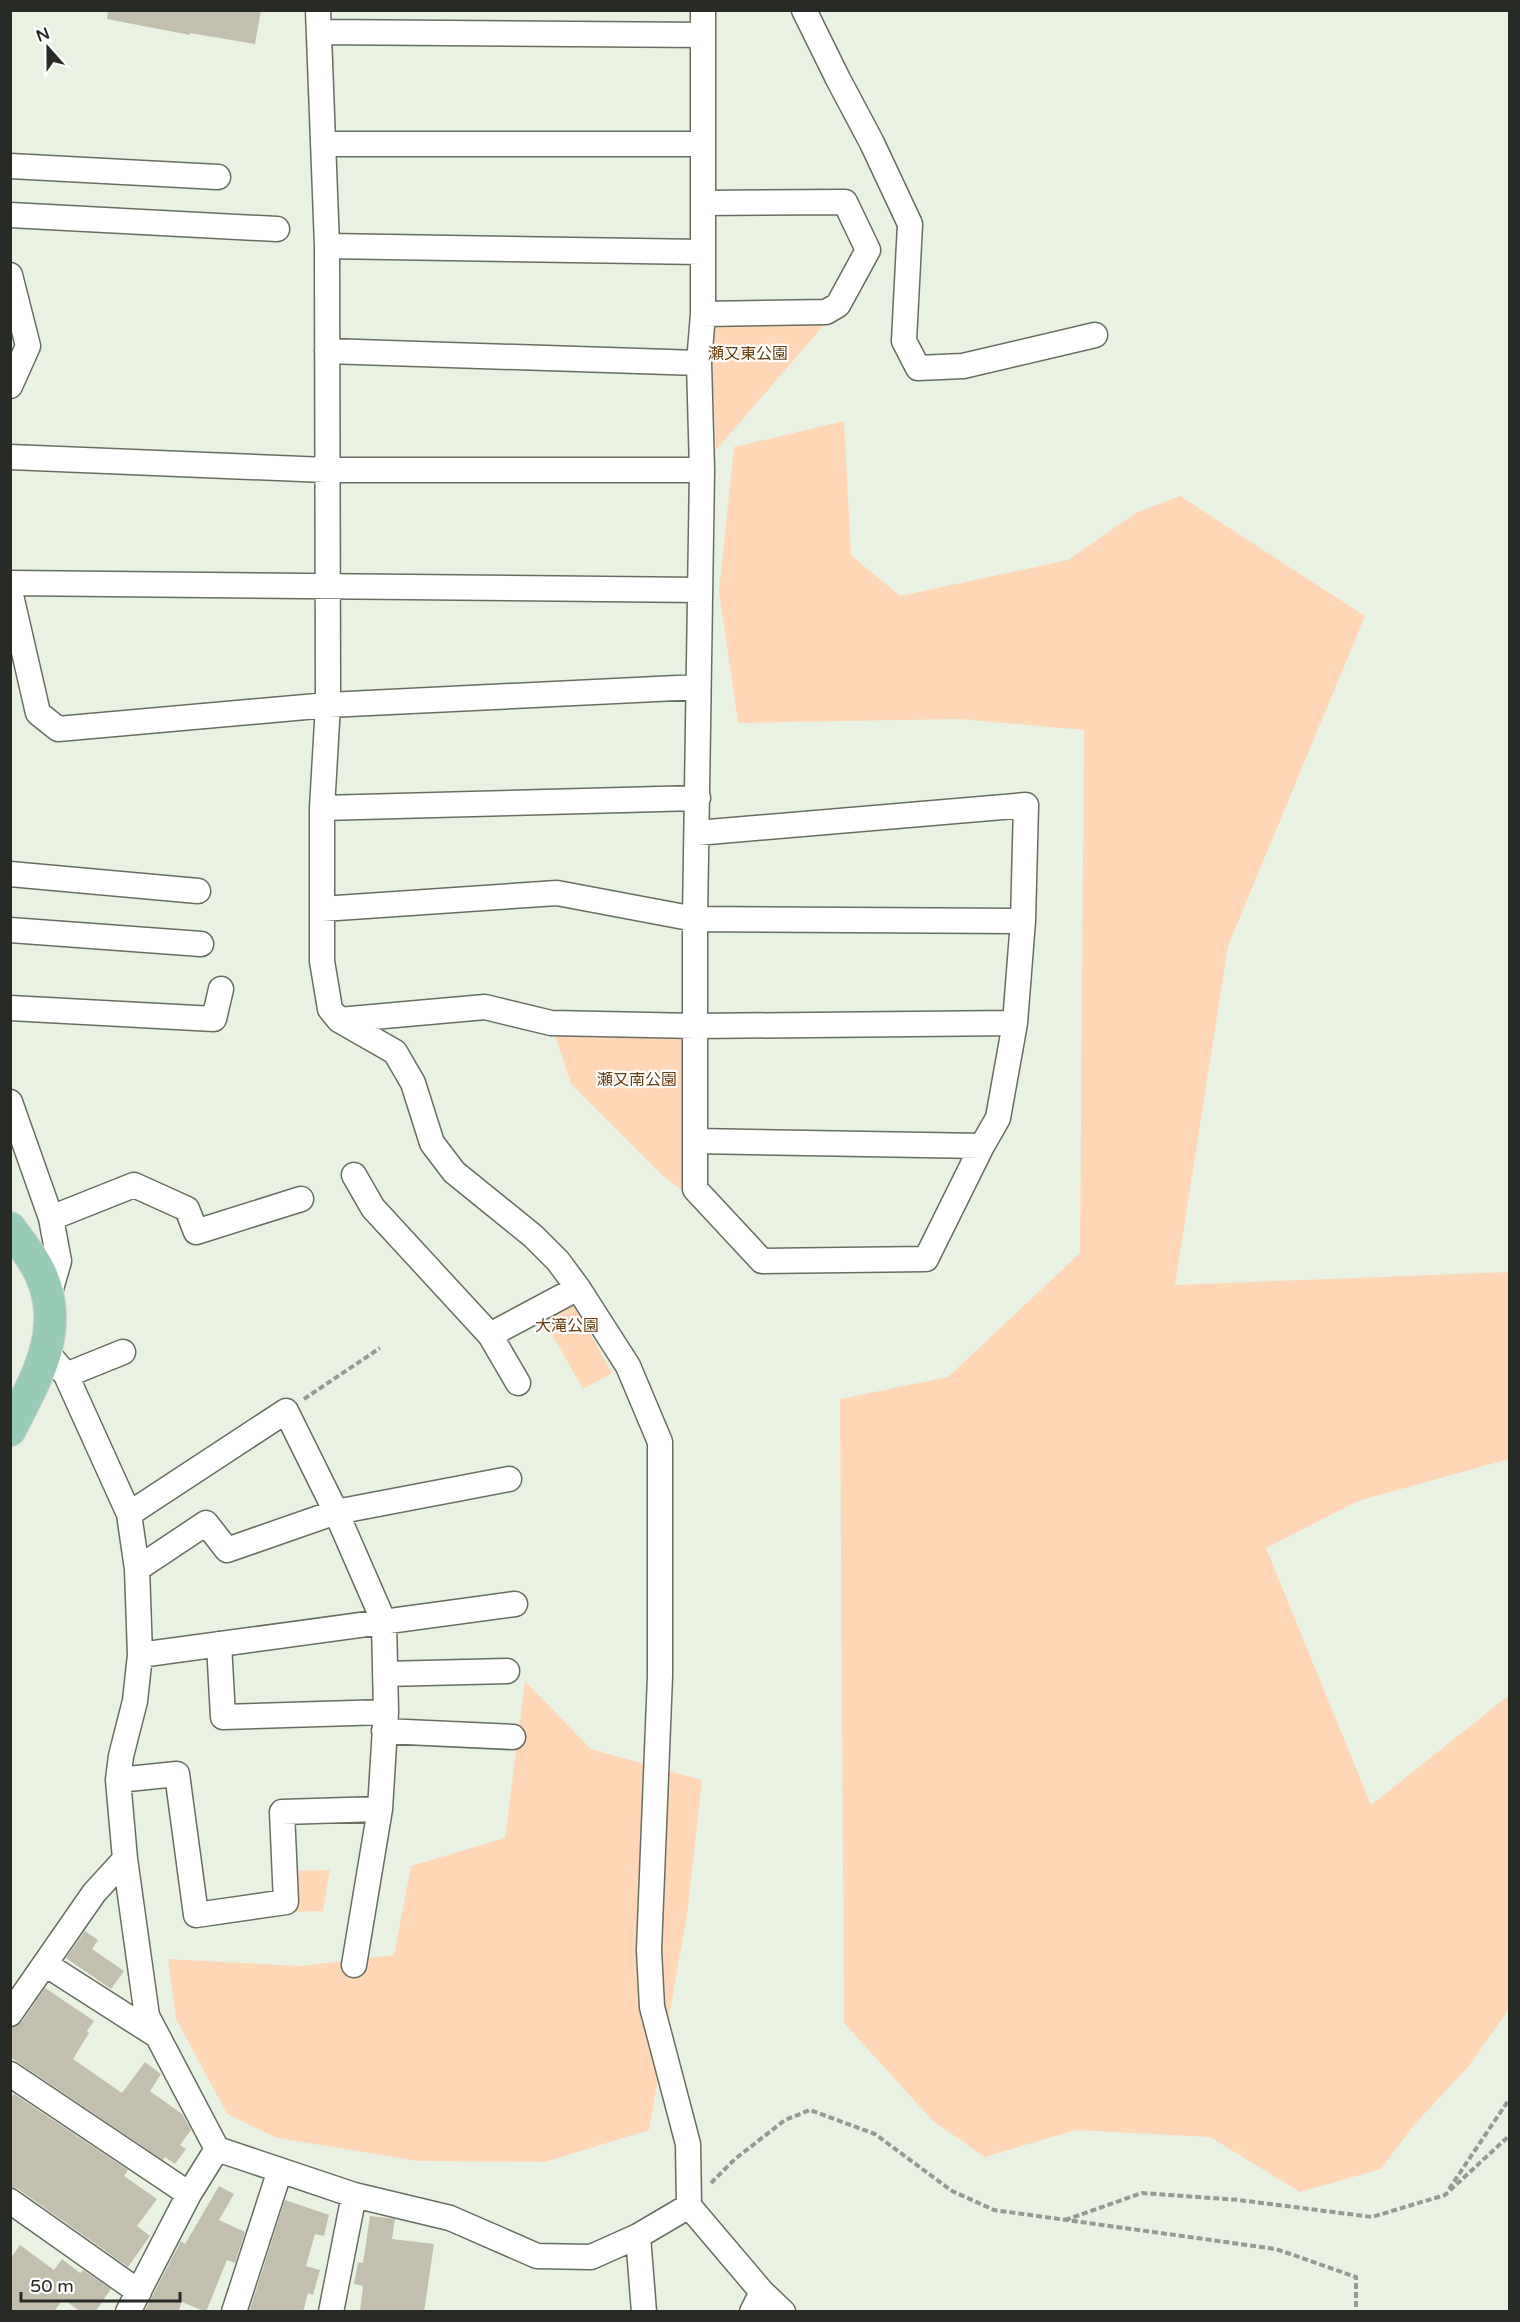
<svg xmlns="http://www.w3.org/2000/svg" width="1520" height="2322" font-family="'Varela Round','Noto Sans JP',sans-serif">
<rect width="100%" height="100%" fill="#e9f2e2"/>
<path fill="#ffd7b7" d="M718,316L829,319L716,450L710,326Z
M844,421L851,555L900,596L1068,560L1136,513L1180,496L1365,616L1228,946L1175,1285L1509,1272V1459L1358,1501L1266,1548L1371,1805L1509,1695V2009L1468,2067L1414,2125L1381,2169L1300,2192L1210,2137L1076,2130L985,2157L933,2121L844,2023L840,1399L948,1377L1080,1253L1084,730L958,719L738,723L719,591L734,447Z
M551,1023L686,1035V1193L663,1176L571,1084Z
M572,1301L612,1373L583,1389L542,1317Z
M525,1681L591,1749L702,1780L687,1915L649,2130L545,2162L418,2161L277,2138L227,2114L176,2019L168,1959L300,1966L394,1955L411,1866L505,1838Z
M330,1870L323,1911L294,1912L293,1871Z"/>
<path fill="#c3bfae" d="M108,10H261L255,44L190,33V35L107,19Z
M85,1931L98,1940L92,1949L124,1971L111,1989L66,1958Z
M45,1988L94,2021L87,2031L89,2033L73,2059L122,2093L145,2062L161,2074L150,2091L182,2114L191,2130L180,2145L186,2149L175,2164L165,2157L163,2160L10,2057V2028L22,2022Z
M14,2094L128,2170L124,2176L157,2199L137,2226L150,2236L128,2267L18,2189L10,2187V2099Z
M219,2186L234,2194L219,2220L245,2232L235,2263L227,2260L206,2312L182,2302L178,2312H144L181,2241L185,2244Z
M285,2200L329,2215L324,2236L315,2234L306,2266L320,2270L313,2295L308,2293L303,2312H249Z
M370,2216L395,2219L392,2239L434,2244L424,2312H360L363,2286L354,2284L358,2262L363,2263Z
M20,2245L54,2270L62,2259L80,2273L83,2270L111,2289L95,2312H81L63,2299L54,2312H10V2259Z"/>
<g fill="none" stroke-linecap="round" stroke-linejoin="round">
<defs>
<path id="minor" d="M318,10L327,246L328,705L322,808V961L330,1009L339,1020L395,1052L413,1083L432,1143L454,1172L533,1236L558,1261L578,1288L628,1366L660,1442V1676L649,1950L652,2007L688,2144L689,2206L762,2292L783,2312
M804,10L838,79L872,143L910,224L904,341L918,368L963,366L1095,335
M319,32L703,35
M323,144H703
M10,166L218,177
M703,203L845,202L868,250L838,305L826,312L703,314
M10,215L277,229
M327,246L702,252
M10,275L28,346L10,386
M327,351L699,363
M10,457L326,470H702
M10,583L699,590
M10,591L38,713L58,729L328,705L697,687
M322,808L698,798
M697,833L1026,805L1023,921L1015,1023L998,1118L982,1146L926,1259L762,1261L695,1189V919L702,470L699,363L703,314V10
M10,874L198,891
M322,909L557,893L695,919L1023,921
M10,930L201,944
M10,1008L214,1019L221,989
M339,1020L485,1007L551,1023L696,1026L1015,1023
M10,1102L51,1218L59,1261L48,1299
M696,1141L982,1146
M354,1175L373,1208L490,1335L518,1383
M51,1218L134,1185L187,1209L196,1232L301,1199
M490,1335L578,1288
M46,1351L66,1375L129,1514L137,1569L140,1655L135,1701L121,1756L118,1780L125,1859L147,2016L217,2149L354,2195L450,2218L537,2256L591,2257L638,2236L689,2206
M66,1375L123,1352
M129,1514L286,1411L336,1512L384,1622L386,1712L380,1809L354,1965
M137,1569L206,1523L227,1550L336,1512L509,1479
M219,1644L223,1717L386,1712
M140,1655L515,1604
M385,1674L507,1671
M384,1731L513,1737
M118,1780L177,1774L196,1915L286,1902L282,1812L380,1809
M45,1964L156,2035
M10,2014L94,1893L125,1859
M10,2074L189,2194
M10,2201L139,2292
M638,2236L644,2312
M128,2312L189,2194L217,2149
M234,2312L280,2170
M331,2312L354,2195
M752,2312L762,2292"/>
<path id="major" d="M10,1228C21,1243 34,1259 41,1275C66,1332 35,1380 10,1430"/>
</defs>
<use href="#minor" stroke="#666e60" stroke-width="27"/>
<use href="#major" stroke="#d4d5d3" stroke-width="34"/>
<path stroke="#959b90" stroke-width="4" stroke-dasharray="6 3" stroke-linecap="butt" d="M304,1399L380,1348
M711,2183L735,2159L785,2120L810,2110L875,2134L952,2191L994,2210L1276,2249L1356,2277V2312
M1449,2189L1510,2098
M1065,2220L1142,2193L1239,2200L1372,2217L1445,2195L1510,2135"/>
<use href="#minor" stroke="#fff" stroke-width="24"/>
<use href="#major" stroke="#98cbb6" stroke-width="32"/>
</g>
<g text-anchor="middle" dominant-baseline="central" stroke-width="4.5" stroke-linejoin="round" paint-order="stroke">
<g font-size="16" fill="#6b3c0e" stroke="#fff">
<text x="748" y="354">瀬又東公園</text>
<text x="637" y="1080">瀬又南公園</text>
<text x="567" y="1326">大滝公園</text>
</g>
</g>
<rect width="1520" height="2322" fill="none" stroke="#282b25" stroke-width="24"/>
<g transform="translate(48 48) rotate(339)" stroke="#ffffff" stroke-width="4.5" paint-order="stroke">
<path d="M0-4.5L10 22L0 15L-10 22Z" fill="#282b25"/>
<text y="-9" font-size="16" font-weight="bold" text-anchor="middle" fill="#282b25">N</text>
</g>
<path d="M21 2292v9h159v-9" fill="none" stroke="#282b25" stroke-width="3"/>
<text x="30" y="2292" font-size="18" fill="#282b25" stroke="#ffffff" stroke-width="4.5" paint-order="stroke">50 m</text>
</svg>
